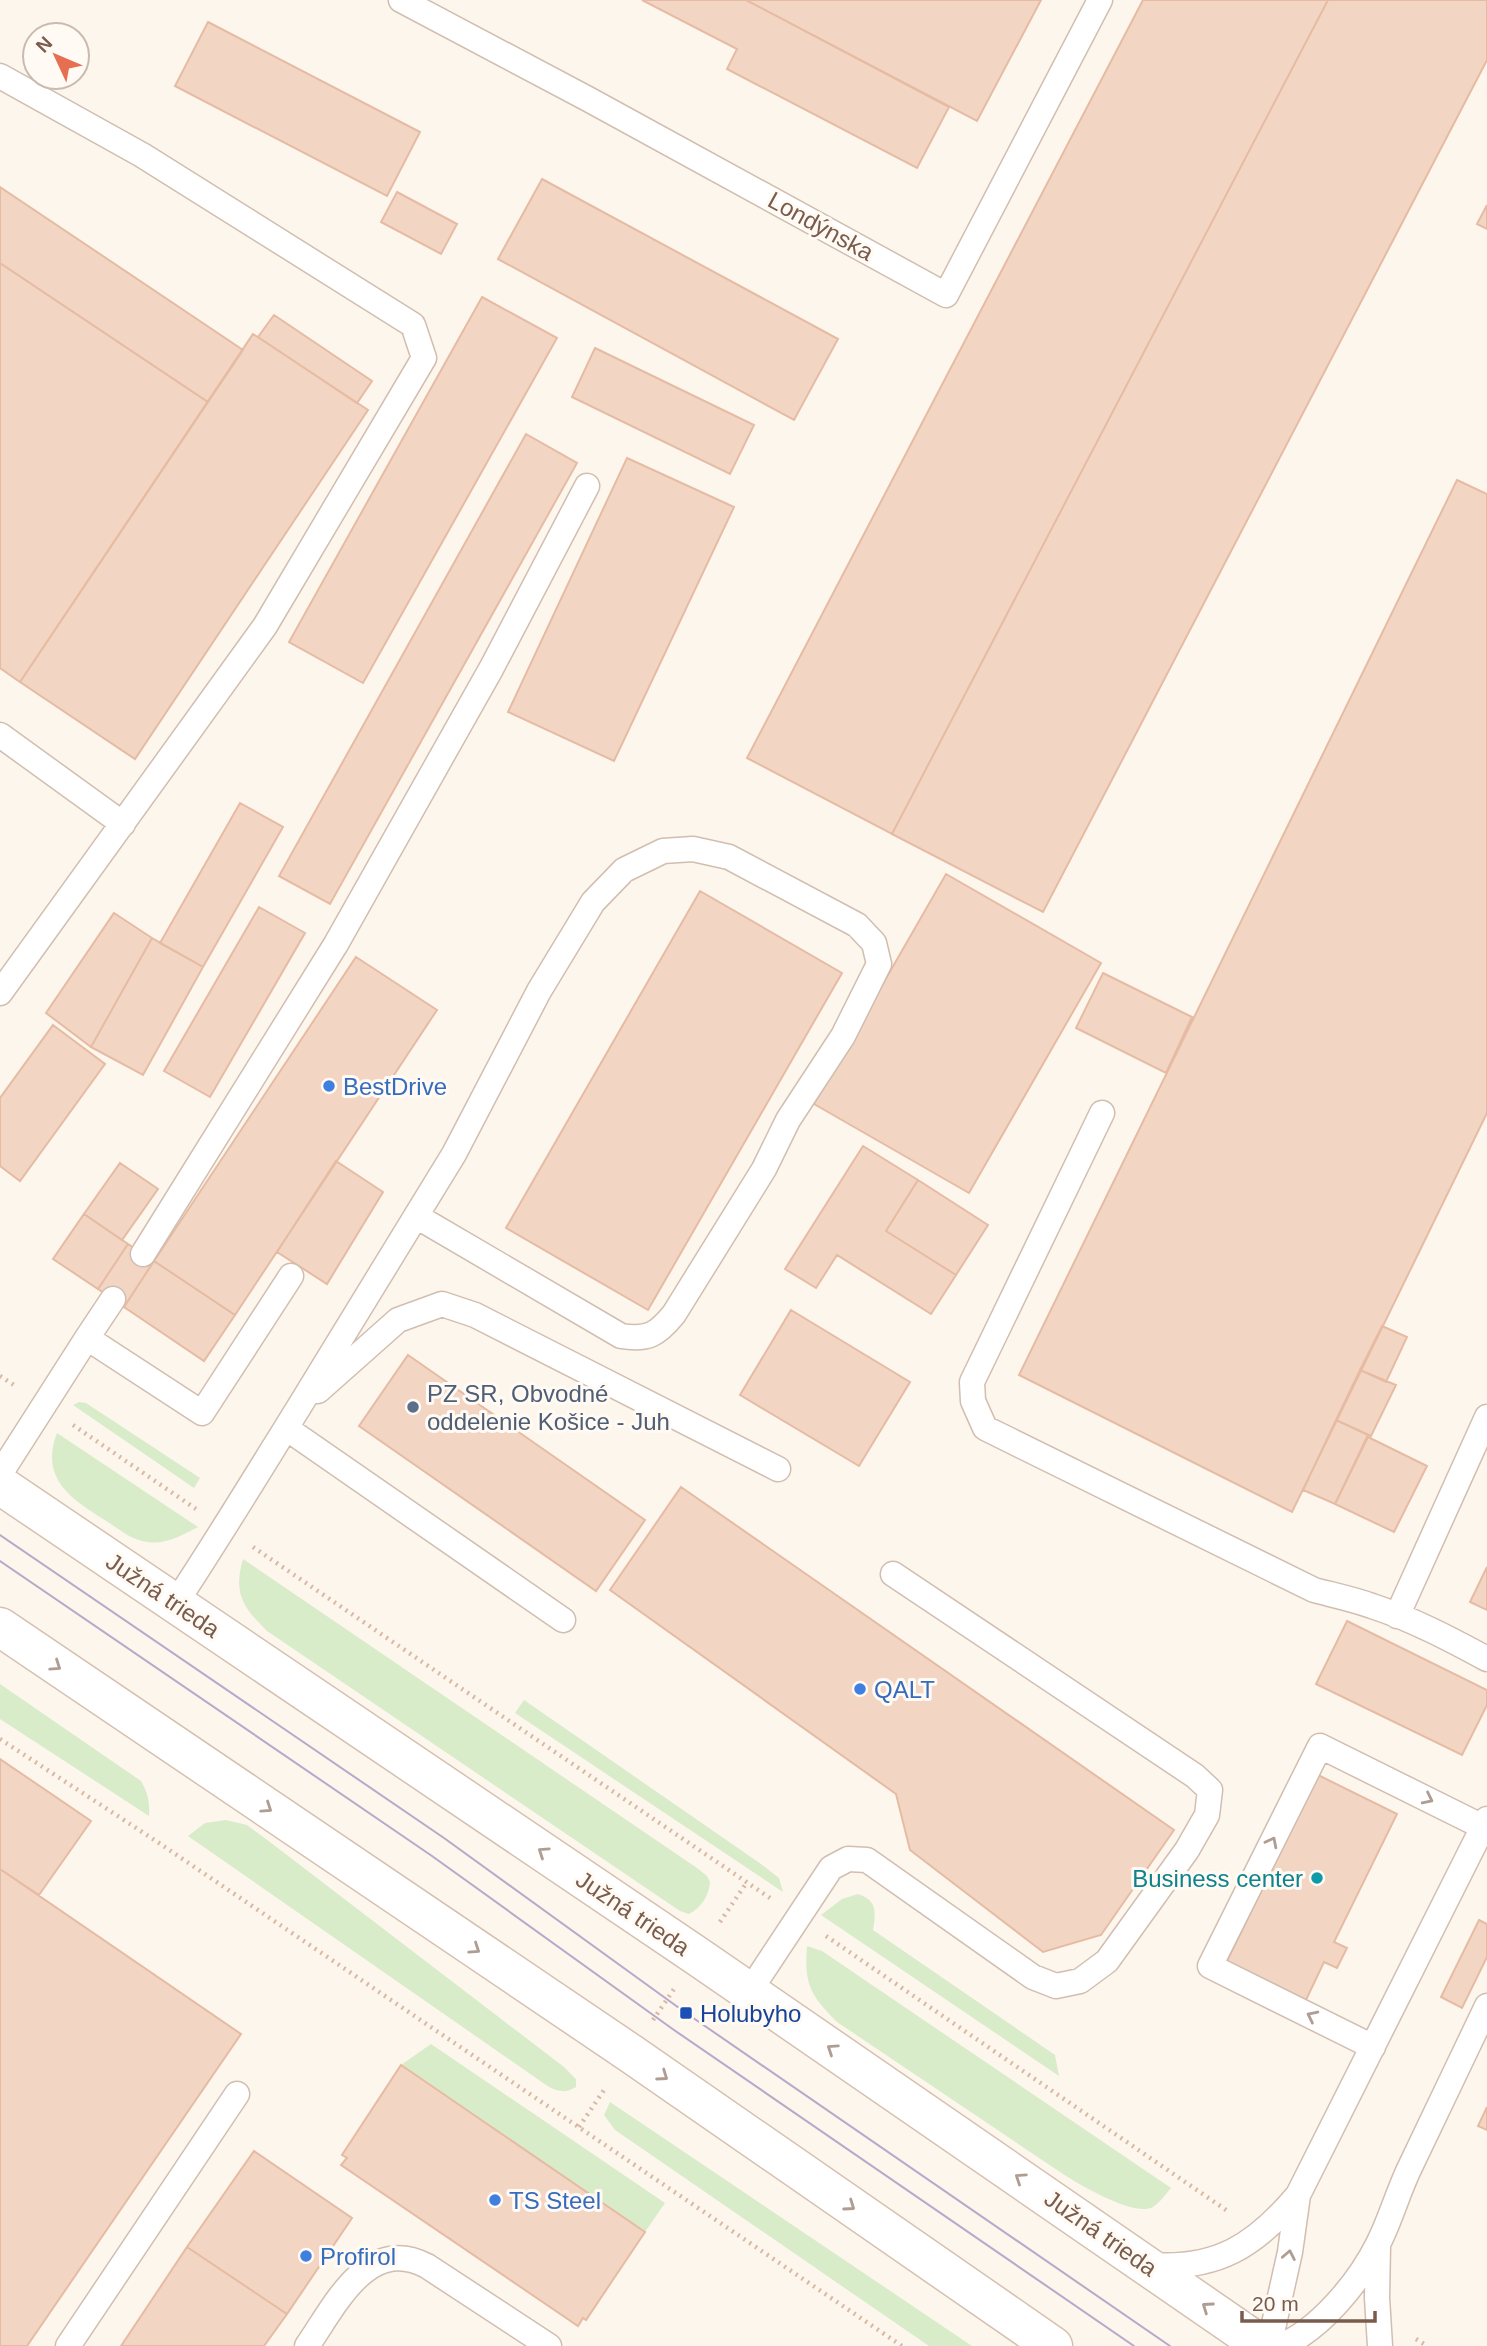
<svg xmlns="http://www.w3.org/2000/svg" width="1487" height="2346" font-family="Arial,sans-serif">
<rect width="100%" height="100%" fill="#fdf6ec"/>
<path fill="#d8ecc9" d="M79,1402L86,1403L200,1478L194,1488L73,1405Z
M57,1433L198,1527C182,1535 166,1545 147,1542C132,1540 120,1530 108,1522C73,1500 39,1480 57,1433Z
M243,1559L697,1868L707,1876L710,1882C709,1895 702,1907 689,1914L680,1911L267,1631C243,1607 233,1594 243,1559Z
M0,1684L141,1781C148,1793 150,1803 149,1816L0,1719Z
M524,1700L761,1864L779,1878L783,1892L515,1713Z
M226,1820L247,1825L266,1839L564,2067L576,2079V2087C566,2093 559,2092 549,2087L188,1836L205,1823Z
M858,1894C877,1900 876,1912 873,1930L1055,2055L1059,2076L821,1915L842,1899Z
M807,1946L822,1951L1171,2188C1165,2195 1159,2204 1151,2208C1131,2215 1080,2185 1063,2174L837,2022C810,1995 804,1984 807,1946Z
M431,2044L665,2203L645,2232L401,2065Z
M610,2102L972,2346H929L615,2130L604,2115Z"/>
<path fill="#f3d5c3" stroke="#e6bba3" stroke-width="2" d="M642,0H746L949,107L917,168L727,69L737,49Z
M746,0H1041L977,121Z
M1143,0H1328L892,834L747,758Z
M1328,0H1487V60L1043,912L892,834Z
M208,22L420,132L387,196L175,86Z
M542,179L838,339L794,420L498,259Z
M0,187L243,350L208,402L0,263Z
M397,192L457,224L441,254L381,222Z
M1487,205V229L1477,224Z
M0,263L208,402L20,682L0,668Z
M482,297L557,338L363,683L289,642Z
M274,315L372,381L357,403L258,337Z
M253,334L368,410L135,759L20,682Z
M595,348L754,425L730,474L572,397Z
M526,434L577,463L330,904L279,876Z
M627,458L734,507L614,761L508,712Z
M1457,480L1487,494V1113L1292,1512L1019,1375Z
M240,803L283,827L203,967L160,943Z
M946,874L1101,963L969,1193L814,1104Z
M700,891L842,973L648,1310L506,1228Z
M259,907L305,933L210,1097L164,1071Z
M114,913L152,938L91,1047L46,1013Z
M152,938L203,967L143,1075L91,1047Z
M356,957L437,1010L235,1315L154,1261Z
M1103,973L1192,1017L1166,1073L1076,1028Z
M53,1025L105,1064L20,1181L0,1166V1098Z
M863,1146L918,1180L886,1231L956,1275L931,1314L837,1255L816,1288L785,1269Z
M336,1161L383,1192L327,1284L277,1252Z
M120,1163L158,1189L122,1240L84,1214Z
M918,1180L988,1225L956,1275L886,1231Z
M84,1214L128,1244L98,1289L53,1259Z
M128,1244L154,1261L124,1307L98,1289Z
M154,1261L235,1315L204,1361L124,1307Z
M791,1310L910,1382L859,1466L740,1395Z
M1382,1326L1407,1337L1386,1382L1360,1370Z
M408,1355L645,1520L596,1591L359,1426Z
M1360,1370L1396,1385L1371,1436L1336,1420Z
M1336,1420L1368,1435L1335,1504L1303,1490Z
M1368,1437L1427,1466L1394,1532L1335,1504Z
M681,1487L1174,1830L1101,1935L1043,1952L910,1850L896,1794L610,1590Z
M1487,1567V1610L1470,1602Z
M1347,1621L1487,1690V1705L1462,1755L1316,1684Z
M0,1759L91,1821L39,1895L0,1869Z
M1318,1775L1397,1814L1334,1942L1347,1948L1337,1968L1324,1962L1306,2000L1227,1961Z
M1318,1775L1397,1814L1334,1942L1347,1948L1337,1968L1324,1962L1306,2000L1227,1961Z
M0,1869L241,2034L27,2346H0Z
M1479,1920L1487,1924V1957L1462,2008L1441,1997Z
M401,2065L645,2232L586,2320L583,2318L578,2326L341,2165L347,2158L342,2155Z
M1487,2107V2130L1478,2126Z
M254,2151L352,2218L287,2314L187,2247Z
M187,2247L287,2314L264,2346H121Z"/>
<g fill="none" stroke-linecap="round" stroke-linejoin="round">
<defs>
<path id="lane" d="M401,0L588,99L946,295L1100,0
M0,76L142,155L413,325L424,358L265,626L0,993
M0,735L123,824
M1102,1113L972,1382L973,1401L985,1428L1314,1590C1333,1595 1353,1599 1372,1606C1412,1619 1450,1639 1487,1659
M143,1254L336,944L491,669L587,486
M87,1338L113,1299
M318,1391L398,1320L442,1304L475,1315L778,1469
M286,1428L563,1620
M0,1474L87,1338L202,1413L291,1276
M175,1604C218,1539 258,1473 299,1407L454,1154L539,991L593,902L624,870L663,851L693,849L729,857L857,925L874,943L879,964L843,1036L788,1120L764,1169L674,1314C657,1335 648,1340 621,1336L416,1216
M1397,1616L1487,1417
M749,1992L831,1868L848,1859L867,1860L1033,1977L1056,1986L1080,1981L1107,1961L1187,1850L1207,1815L1210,1790L1195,1776L893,1574
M1373,2047L1210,1966L1320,1746L1483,1827
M1378,2245L1377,2298L1380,2346
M1149,2265C1217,2270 1255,2246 1298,2195L1487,1819
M68,2346L237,2094
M307,2346C336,2304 368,2235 427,2266L549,2346
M1269,2346L1290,2252L1298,2195
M1280,2346C1319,2331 1359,2282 1378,2244C1391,2219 1398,2191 1411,2165C1436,2112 1462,2059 1487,2006"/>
<path id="secondary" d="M0,1485L697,1956L1263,2346
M0,1627L630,2053L1053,2346"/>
</defs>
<use href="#lane" stroke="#d1beb0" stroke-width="27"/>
<use href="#secondary" stroke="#d6c0b0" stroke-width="41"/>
<path stroke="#d9b8a5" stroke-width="4.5" stroke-dasharray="2 5" stroke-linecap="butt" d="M0,1376L14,1385
M73,1425L196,1509
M253,1547L770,1898
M0,1739L159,1843L902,2346
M720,1922L747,1882
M826,1936L1229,2212
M653,2020L674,1989
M579,2127L606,2087
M1416,2339L1427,2346"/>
<use href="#lane" stroke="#fff" stroke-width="24"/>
<use href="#secondary" stroke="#fff" stroke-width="38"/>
<path stroke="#b9a8c9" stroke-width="2" d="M0,1535L444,1838L686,2013L1170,2346
M0,1561L432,1856L674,2030L1134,2346"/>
</g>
<defs><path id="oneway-chevron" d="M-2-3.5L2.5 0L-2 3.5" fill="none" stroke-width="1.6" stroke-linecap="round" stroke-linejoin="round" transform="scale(1.75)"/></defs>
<g stroke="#af9d94">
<use href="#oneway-chevron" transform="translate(56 1666) rotate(34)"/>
<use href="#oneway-chevron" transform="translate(1428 1799) rotate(26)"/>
<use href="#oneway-chevron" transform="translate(267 1808) rotate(34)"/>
<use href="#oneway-chevron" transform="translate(1272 1842) rotate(-63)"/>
<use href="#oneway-chevron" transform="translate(543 1852) rotate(-146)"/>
<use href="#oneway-chevron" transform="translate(475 1949) rotate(34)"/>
<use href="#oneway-chevron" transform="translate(1312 2016) rotate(-154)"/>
<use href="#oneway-chevron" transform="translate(832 2049) rotate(-146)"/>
<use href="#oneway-chevron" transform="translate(663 2076) rotate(35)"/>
<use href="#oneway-chevron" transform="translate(1020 2178) rotate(-146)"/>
<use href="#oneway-chevron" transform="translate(850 2206) rotate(35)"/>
<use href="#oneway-chevron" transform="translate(1289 2255) rotate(-79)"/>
<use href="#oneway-chevron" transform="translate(1207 2307) rotate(-145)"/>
</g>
<g fill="#3f7fe0" stroke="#fffaf3" stroke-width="2.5">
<circle cx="329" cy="1086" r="7"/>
<circle cx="860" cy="1689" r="7"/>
<circle cx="495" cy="2200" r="7"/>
<circle cx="306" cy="2256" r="7"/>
</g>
<circle fill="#5c6f8a" stroke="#fffaf3" stroke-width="2.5" cx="413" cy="1407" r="7"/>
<circle fill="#0f9aa8" stroke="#fffaf3" stroke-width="2.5" cx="1317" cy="1878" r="7"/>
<rect fill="#1a4fb4" stroke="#fffaf3" stroke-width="2.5" x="679" y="2006" width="14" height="14" rx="3.5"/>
<g text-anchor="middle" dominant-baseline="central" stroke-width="6" stroke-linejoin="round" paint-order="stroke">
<g font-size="24" fill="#7a5c4d" stroke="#fffaf3">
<text transform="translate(821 226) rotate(29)">Londýnska</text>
<text transform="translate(163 1595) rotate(34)">Južná trieda</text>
<text transform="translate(633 1913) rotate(34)">Južná trieda</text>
<text transform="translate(1101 2233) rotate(35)">Južná trieda</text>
</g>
<g font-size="24" fill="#366cbe" stroke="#fffaf3" text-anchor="start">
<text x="343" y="1086">BestDrive</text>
<text x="874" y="1689">QALT</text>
<text x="509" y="2200">TS Steel</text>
<text x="320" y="2256">Profirol</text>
</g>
<g font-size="24" fill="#4e5e75" stroke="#fffaf3" text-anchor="start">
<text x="427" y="1393">PZ SR, Obvodné<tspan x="427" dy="28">oddelenie Košice - Juh</tspan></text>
</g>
<g font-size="24" fill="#0d838f" stroke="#fffaf3" text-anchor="end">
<text x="1303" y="1878">Business center</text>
</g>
<g font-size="24" fill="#164399" stroke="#fffaf3" text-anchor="start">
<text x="700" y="2013">Holubyho</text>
</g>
</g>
<g transform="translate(56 56) rotate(314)"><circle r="33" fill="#fffaf3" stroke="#cabbb1" stroke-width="2"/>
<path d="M0-5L12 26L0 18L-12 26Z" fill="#e76f51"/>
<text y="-10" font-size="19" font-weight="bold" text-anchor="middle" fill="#7a5c4d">N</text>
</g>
<path d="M1242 2311v10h133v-10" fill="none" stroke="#7a5c4d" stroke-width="3.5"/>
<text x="1252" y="2311" font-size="21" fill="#7a5c4d" stroke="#fffaf3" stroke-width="5" paint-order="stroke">20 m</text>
</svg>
